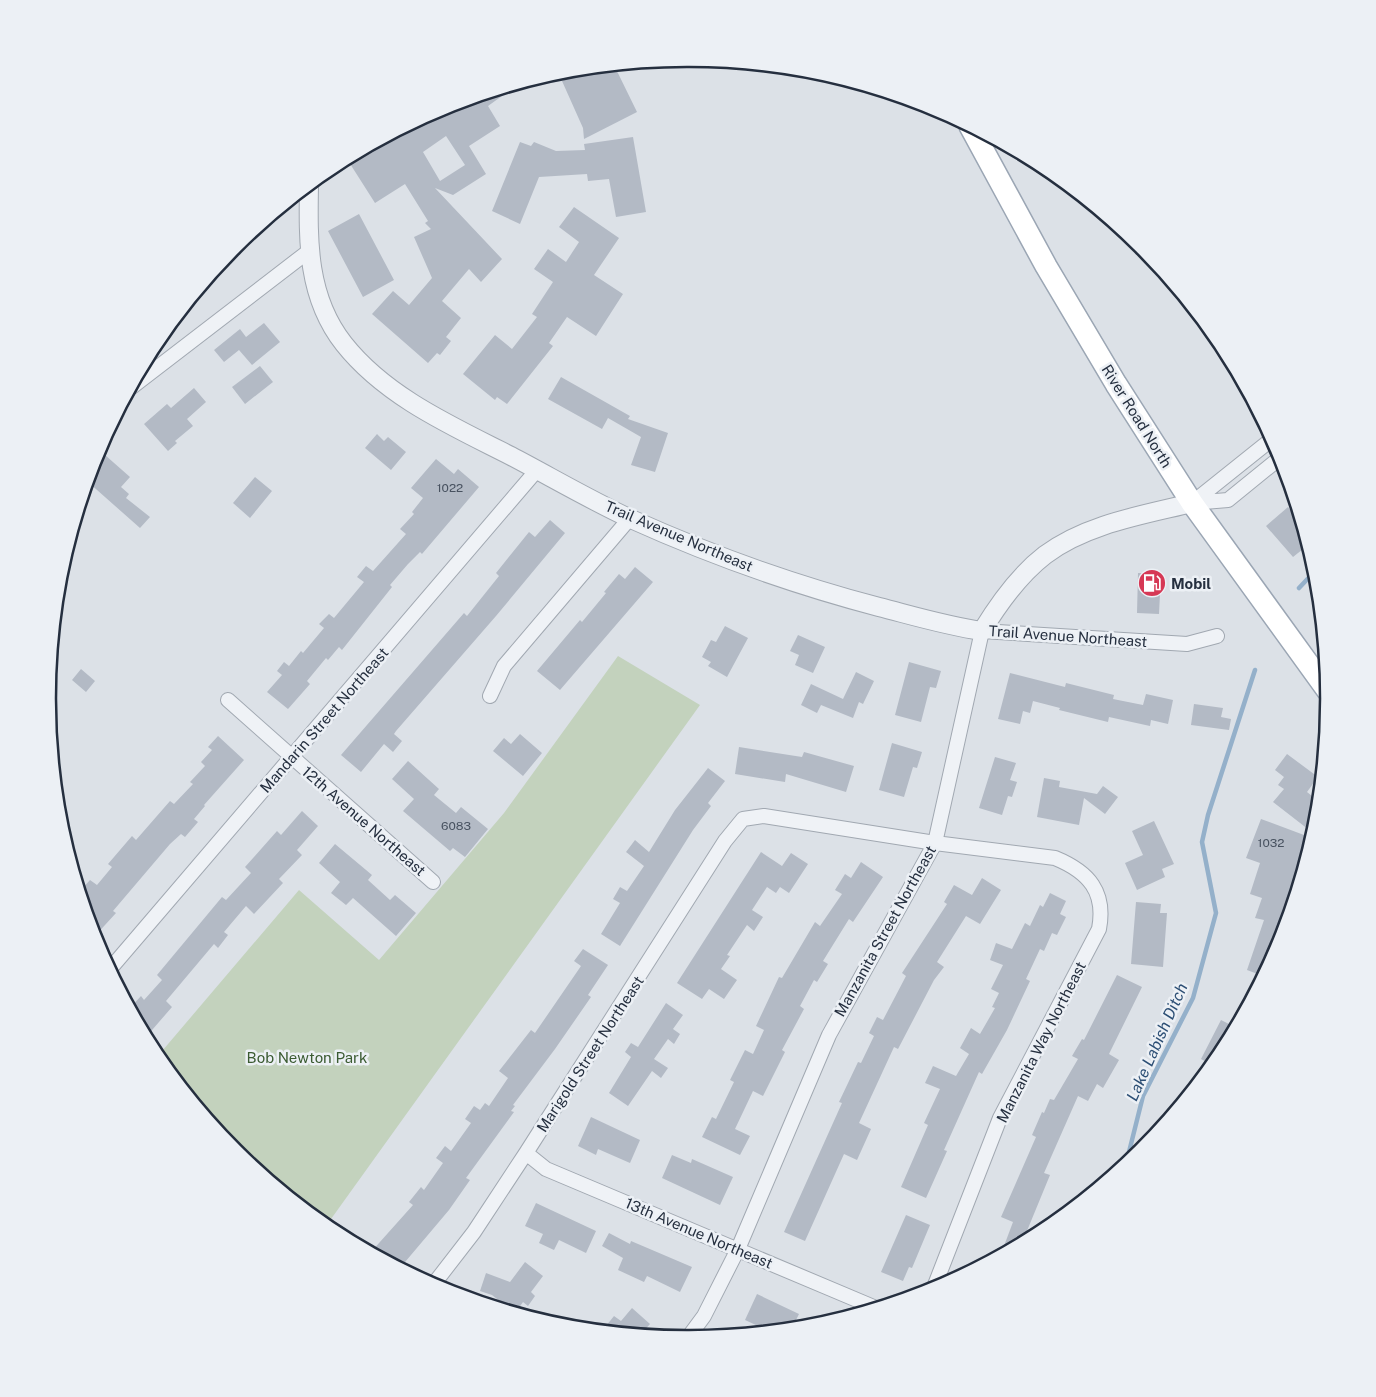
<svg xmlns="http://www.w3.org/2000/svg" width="1376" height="1397" font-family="'Public Sans',sans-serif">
<rect width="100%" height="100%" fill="#dce1e7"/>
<path fill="#c3d2bd" d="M618,656L700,705L326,1226L235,1151L157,1057L299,890L379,960L504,813Z"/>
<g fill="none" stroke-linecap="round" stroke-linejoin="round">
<path stroke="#94b0ca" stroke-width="4.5" d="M1299,588L1315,571
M1126,1164L1143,1096L1193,998L1216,913L1202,842L1208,815L1255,670"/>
</g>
<path fill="#b3bac5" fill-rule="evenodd" d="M614,65L637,112L584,139L583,128L562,81L583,71L581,69Z
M512,86L513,88L488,106L500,126L469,146L486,174L453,195L435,188L502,259L481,282L469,269L442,301L461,318L446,337L451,341L440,355L437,353L428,363L372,314L393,291L409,305L432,278L414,237L431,229L425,223L428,221L405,184L375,203L347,159L443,107ZM446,136L465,165L440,181L423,152Z
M633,137L646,212L616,217L609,179L588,181L587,174L539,177L520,224L492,211L520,142L531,146L534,142L556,151L585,150L584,144Z
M574,207L619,238L594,275L623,294L596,336L567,317L549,343L553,346L507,404L497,397L495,400L463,374L495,335L512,349L537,317L532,314L553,282L534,269L548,249L566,262L579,242L559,227Z
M359,214L394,280L363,297L328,231Z
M264,323L280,342L252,365L239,350L224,362L214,350L240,329L246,337Z
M260,366L273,382L245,404L232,387Z
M561,377L630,416L628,419L668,433L655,472L631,465L641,437L608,418L602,429L548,399Z
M194,388L206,402L187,419L193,426L175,441L177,443L168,451L144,424L167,404L171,408Z
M377,434L384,441L388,437L406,452L391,470L365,448Z
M105,455L130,477L121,487L129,494L126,498L150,517L140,528L88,482L91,470Z
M436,459L454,474L458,469L479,487L422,554L420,552L408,564L390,585L392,587L342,650L339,647L328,660L326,658L307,681L310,684L288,709L267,692L282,675L277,671L284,662L289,666L301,651L303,653L324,628L319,624L329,614L334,618L364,582L357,577L366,566L373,571L406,534L400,529L414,514L412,512L423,498L411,488Z
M255,477L272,491L250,518L233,503Z
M1288,507L1300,522L1308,545L1293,557L1266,526Z
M550,520L565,533L496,616L396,731L394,734L402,741L393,752L384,744L361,772L341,755L464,613L467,616L499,576L496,573L529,532L535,537Z
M635,567L653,582L560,690L537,671L580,620L582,622L606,593L604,592L619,574L625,579Z
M1138,573L1161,574L1159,614L1137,613Z
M725,626L748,638L727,677L708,666L711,662L702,657L711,640L716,642Z
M798,635L825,647L813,673L795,665L799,655L790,651Z
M909,662L941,671L936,688L930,687L921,722L895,715Z
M81,669L95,681L86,692L72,680Z
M856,672L874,681L863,704L859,702L853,718L821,705L817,713L801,705L811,684L843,699Z
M1010,673L1065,687L1066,683L1114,695L1113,699L1143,705L1146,694L1173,700L1168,724L1151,720L1150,726L1109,717L1108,722L1059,710L1060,708L1033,701L1030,713L1023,711L1020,724L998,719Z
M1194,704L1223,708L1221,717L1231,719L1229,730L1191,725Z
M520,734L542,753L523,776L493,751L504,738L511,744Z
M218,736L244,760L204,805L205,806L194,819L198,822L185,837L181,834L170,844L113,911L116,913L94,937L83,901L88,895L81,890L90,880L97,885L112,867L108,864L132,836L136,840L170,801L174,804L193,784L190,782L205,766L201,762L212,750L208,747Z
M892,743L922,752L917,768L913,767L904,797L879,790Z
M739,747L802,757L804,752L854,766L846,792L786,774L785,782L735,774Z
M1287,754L1318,777L1307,792L1318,801L1313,833L1273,802L1284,789L1278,785L1284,777L1275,770Z
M995,757L1016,763L1010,780L1017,782L1012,797L1008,796L1002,815L979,808Z
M408,761L439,789L434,795L456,813L461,807L488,829L465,857L453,848L450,851L403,811L414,799L392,779Z
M708,768L725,781L708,803L711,806L693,830L620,946L601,934L620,903L613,899L620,887L627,891L644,866L626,852L635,840L649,852L675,810Z
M1044,778L1060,781L1059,787L1097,794L1103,786L1118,797L1105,814L1084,798L1079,825L1037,817Z
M302,811L318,826L297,850L302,855L279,879L283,883L254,914L246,906L224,932L228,935L218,948L214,944L166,1001L172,1007L146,1037L130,1008L141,996L144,1000L162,980L157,975L222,897L226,900L251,873L245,867L277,831L281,835Z
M1261,819L1312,838L1280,944L1263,976L1247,970L1264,920L1255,918L1262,898L1250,894L1260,863L1246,858Z
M1154,821L1174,864L1162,869L1165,877L1137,890L1125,863L1143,855L1132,831Z
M335,844L372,875L368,880L390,900L395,895L416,913L396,936L353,898L346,905L331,893L340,882L319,863Z
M761,852L782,866L791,853L808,864L789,893L780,887L776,893L767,887L752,910L763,917L754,931L747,925L727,955L730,956L721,969L737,980L724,999L709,989L702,999L677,983Z
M861,862L883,877L853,922L849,919L823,961L828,964L817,982L814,980L800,1006L804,1009L782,1050L785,1052L763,1096L753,1091L735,1129L750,1136L740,1155L702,1137L712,1117L716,1119L734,1082L730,1080L745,1050L753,1054L764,1030L756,1026L779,977L782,978L815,922L820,926L842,894L835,890L845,874L851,878Z
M982,878L1001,890L980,924L966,916L937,962L944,967L934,980L898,1049L894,1047L859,1123L871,1129L857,1160L844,1154L805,1241L784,1232L842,1103L839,1102L858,1062L861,1063L874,1036L869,1033L877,1017L883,1020L906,976L902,973L947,904L944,902L954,885L972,895Z
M1050,893L1066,901L1060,914L1066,917L1057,935L1052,933L1044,951L1040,949L1026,979L1030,981L1007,1030L982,1074L979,1072L944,1150L947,1151L926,1198L901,1187L928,1125L924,1123L940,1089L925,1083L933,1066L956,1076L969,1054L960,1048L971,1028L980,1034L995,1008L992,1007L999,993L991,989L1003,965L990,960L996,943L1012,949L1025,923L1030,926L1040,905L1043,907Z
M1136,902L1161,904L1160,913H1167L1163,967L1131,964Z
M583,949L608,965L588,995L591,997L555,1049L513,1105L515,1106L511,1111L514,1112L466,1178L470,1180L449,1210L400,1268L371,1252L413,1205L409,1202L421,1187L424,1190L443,1163L436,1158L445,1146L451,1151L471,1123L465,1119L474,1106L480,1110L485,1103L489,1106L508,1078L499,1071L531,1030L535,1033L581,966L574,961Z
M1117,975L1142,987L1109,1054L1119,1060L1103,1088L1097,1084L1088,1101L1078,1096L1044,1173L1050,1175L1022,1243L1001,1254L1013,1222L1001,1217L1036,1137L1032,1135L1042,1112L1044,1113L1050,1099L1054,1100L1078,1059L1072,1056L1082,1039L1084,1040Z
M666,1003L683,1015L673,1029L680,1034L674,1044L668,1039L654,1059L668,1068L661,1078L652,1071L628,1106L609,1093L631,1057L625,1052L631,1043L638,1047Z
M1221,1020L1235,1027L1220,1055L1212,1065L1201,1059Z
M591,1117L640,1140L630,1163L598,1149L596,1155L578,1146Z
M672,1155L691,1163L692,1159L733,1177L720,1205L662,1178Z
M536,1203L596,1231L586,1253L559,1240L554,1250L539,1243L543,1234L525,1226Z
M906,1215L930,1225L912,1268L909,1267L903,1281L881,1272Z
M609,1233L630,1244L631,1241L692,1267L680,1292L647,1276L644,1282L618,1270L623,1258L602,1246Z
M525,1262L543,1276L531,1292L535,1296L528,1306L523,1302L516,1312L504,1302L502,1303L492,1295L480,1291L486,1273L510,1282Z
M757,1294L799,1314L796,1320L812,1327L769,1331L745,1320Z
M632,1308L650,1324L641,1334L602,1331L614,1316L621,1321Z"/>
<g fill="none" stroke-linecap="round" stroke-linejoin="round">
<defs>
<path id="minor" d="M132,387L309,251
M1192,503L1228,500L1281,457
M1192,503L1272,439
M490,696L504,666L630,518
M228,700L433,882
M110,969L537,470
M526,1153L546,1169L876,1308
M433,1285L474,1232L526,1153L725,841L743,819L764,816L935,843L1055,858C1089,872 1106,892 1099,929L1000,1118L933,1290
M687,1339L704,1316L738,1249L829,1035L935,843L982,631L1187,644L1217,636"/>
<path id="tertiary" d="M309,185C308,242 307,297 344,344C386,397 452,426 511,456C551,477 590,500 631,519C711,555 795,585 879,607C914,616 947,626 982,631C999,603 1019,575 1045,555C1086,524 1143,515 1192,503"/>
<path id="primary" d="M970,126L1046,266L1116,384L1192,503L1328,691"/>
</defs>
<use href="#minor" stroke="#a1a8b1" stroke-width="16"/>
<use href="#tertiary" stroke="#a1a8b1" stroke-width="20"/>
<use href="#primary" stroke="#9ba6b4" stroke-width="24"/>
<use href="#minor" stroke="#eff2f6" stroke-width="14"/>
<use href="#tertiary" stroke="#eff2f6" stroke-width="18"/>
<use href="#primary" stroke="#fff" stroke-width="21"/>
</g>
<defs>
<symbol id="fuel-disc" viewBox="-11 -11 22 22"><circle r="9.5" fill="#d63855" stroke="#ecf0f5"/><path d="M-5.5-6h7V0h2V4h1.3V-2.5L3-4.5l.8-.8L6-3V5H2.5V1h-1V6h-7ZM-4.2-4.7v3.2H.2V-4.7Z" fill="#fff"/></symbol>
</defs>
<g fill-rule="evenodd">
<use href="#fuel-disc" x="1136" y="567" width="32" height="32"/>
</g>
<g text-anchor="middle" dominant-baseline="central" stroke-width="5" stroke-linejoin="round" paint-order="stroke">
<g font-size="12" fill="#485260">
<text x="450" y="488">1022</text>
<text x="456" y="826">6083</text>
<text x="1271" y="843">1032</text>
</g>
<g font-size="15" fill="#252f3f" stroke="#ecf0f5">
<text transform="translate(1137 416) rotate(58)">River Road North</text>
<text transform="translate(679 536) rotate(23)">Trail Avenue Northeast</text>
<text transform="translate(1068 636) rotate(4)">Trail Avenue Northeast</text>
<text transform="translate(324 720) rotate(-49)">Mandarin Street Northeast</text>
<text transform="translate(364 821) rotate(41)">12th Avenue Northeast</text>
<text transform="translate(885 931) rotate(-61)">Manzanita Street Northeast</text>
<text transform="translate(1041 1042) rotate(-63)">Manzanita Way Northeast</text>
<text transform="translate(590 1054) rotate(-57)">Marigold Street Northeast</text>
<text transform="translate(699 1233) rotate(23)">13th Avenue Northeast</text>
</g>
<g font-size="15" font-weight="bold" fill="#252f3f" stroke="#ecf0f5" text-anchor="start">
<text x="1171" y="583">Mobil</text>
</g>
<g font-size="15" fill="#3b5b32" stroke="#ecf0f5">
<text x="307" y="1057">Bob Newton Park</text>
</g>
<g font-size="16" font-style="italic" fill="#2d4f75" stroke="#ecf0f5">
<text transform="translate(1157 1042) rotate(-66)">Lake Labish Ditch</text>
</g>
</g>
<path d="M0 0H1376V1397H0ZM687 67H689A631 631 0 0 1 1320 698V699A631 631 0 0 1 689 1330H687A631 631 0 0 1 56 699V698A631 631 0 0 1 687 67Z" fill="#ecf0f5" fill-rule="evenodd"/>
<path fill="none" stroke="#252f3f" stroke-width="2.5" d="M687 67H689A631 631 0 0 1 1320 698V699A631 631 0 0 1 689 1330H687A631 631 0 0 1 56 699V698A631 631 0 0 1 687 67Z"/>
</svg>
